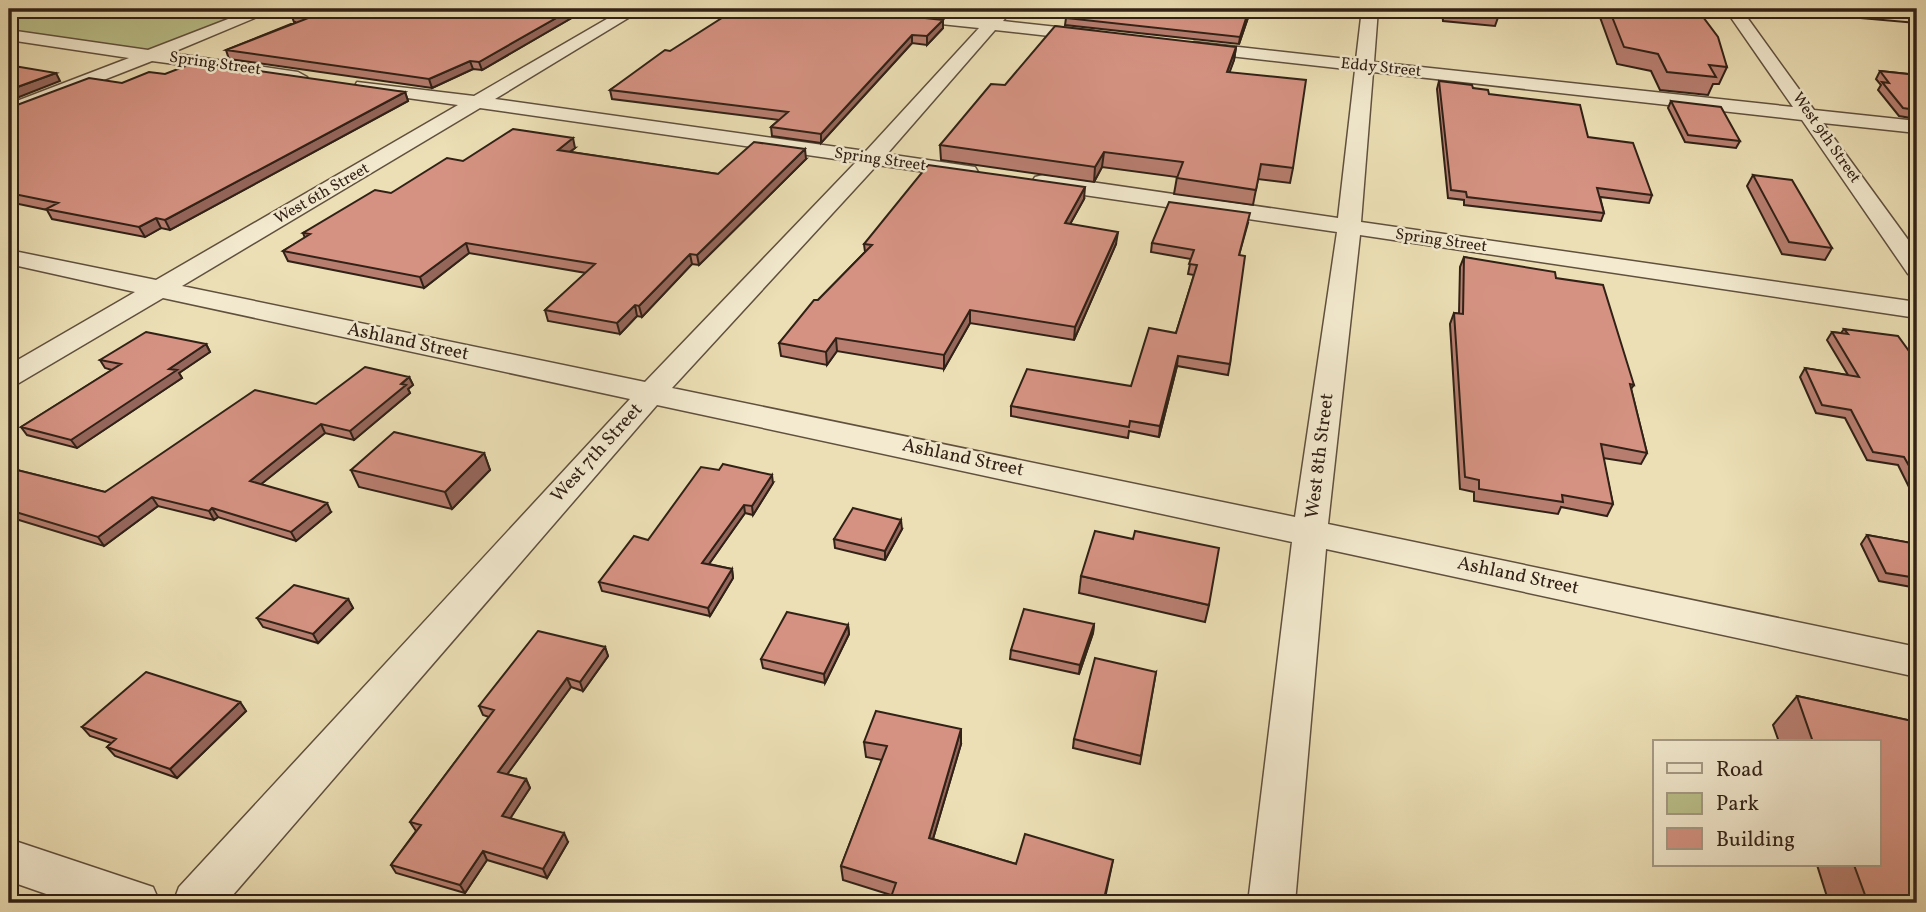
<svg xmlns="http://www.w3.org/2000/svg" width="1926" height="912" font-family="Vollkorn,serif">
<rect width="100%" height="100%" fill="#ecdfb5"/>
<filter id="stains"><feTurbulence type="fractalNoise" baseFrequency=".00286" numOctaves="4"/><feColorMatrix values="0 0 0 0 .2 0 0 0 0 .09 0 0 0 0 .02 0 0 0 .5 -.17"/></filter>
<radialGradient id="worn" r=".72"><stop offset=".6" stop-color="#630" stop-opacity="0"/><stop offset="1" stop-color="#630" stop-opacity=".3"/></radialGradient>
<path fill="#bbc18b" stroke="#767150" stroke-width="2" d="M9,9H268L151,55L9,35Z"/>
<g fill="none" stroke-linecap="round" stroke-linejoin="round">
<defs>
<path id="minor" d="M254,9H276L171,53L298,72L307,77L304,81L152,61L9,117V104L129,58L9,40V30L148,50Z
M624,9H643L495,99L866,151L979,28L845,14L837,9H887L987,19L997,9H1013L1003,21L1094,31L1102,36L1094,41L995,30L887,154L975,167L978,172L975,177L967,178L877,165L672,388L1295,517L1337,232L1043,189L1032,182L1035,177L1043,175L1338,218L1355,70L1194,52L1185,47L1194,42L1356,60L1362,9H1378L1374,62L1793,107L1725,9H1741L1814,110L1917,121V133L1823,123L1917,252V276L1908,274L1802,120L1373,72L1361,222L1917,302V318L1360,235L1328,524L1917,647V677L1326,549L1295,903H1248L1292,542L657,405L226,903H173L179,887L630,399L163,298L19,383L9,386V365L135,292L9,264V250L156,280L458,105L364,92L355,86L357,82L474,96ZM480,108L856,162L645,382L182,286Z
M9,839L153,887L160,903H72L9,881Z"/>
<path id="trunk" d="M1828,9L1917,10V22L1838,15Z"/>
</defs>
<use href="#minor" stroke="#60503e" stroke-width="3"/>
<use href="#trunk" stroke="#312116" stroke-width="4"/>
<use href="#minor" fill="#f3eacf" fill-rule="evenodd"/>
<use href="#trunk" fill="#ecdfb5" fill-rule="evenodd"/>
</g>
<path fill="#b77e70" stroke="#312116" stroke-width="2" d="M304,9H587L482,70L473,69L432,88L229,59L226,50L296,22H294L291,14Z
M909,9H960L955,14Z
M1251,9L1239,44L1065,25L1066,18Z
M1442,9H1501L1495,26L1443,21Z
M1597,9H1697L1727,67L1719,84H1713L1708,95L1660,90L1651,71L1617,64Z
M943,20V28L927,45L912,43L821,143L772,136L771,127L779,120L612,99L610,90L670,51Z
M1236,47L1234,60L1229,72L1293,168L1290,183L1258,179L1253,205L1174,194L1177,177L1102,167L1094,182L941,160L940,145L1005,85Z
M1880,71L1917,75V119L1899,116L1878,90L1881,85L1876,79Z
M165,74L405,92L408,101L170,230L161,228L145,237L52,219L47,210L9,202V108Z
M1439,81L1473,88L1588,137L1652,195L1649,203L1600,197L1604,213L1601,221L1464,205V200L1448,198L1437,89Z
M1671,101L1740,141L1736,148L1685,142L1668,108Z
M1917,129V140L1914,135Z
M575,148L570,152L718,174L806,159L699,265L692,264L642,317L637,316L620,334L548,321L545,310L586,273L469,253L424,288L288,261L283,251L305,238L303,233L463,161Z
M1753,175L1832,248L1825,260L1782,254L1747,186Z
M1084,199L1070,224L1116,244L1074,340L970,323L944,369L837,351L827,365L781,356L779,343L818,300L865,252L864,244Z
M1248,223L1239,255L1230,364L1228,375L1177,366L1159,437L1129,431L1128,438L1011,416V406L1131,386L1176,333L1194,275L1188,274L1191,259L1151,252L1152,243Z
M1464,257L1556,278L1634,385L1631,389L1647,453L1641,464L1603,458L1613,504L1607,516L1561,507L1558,514L1474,501V492L1460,489L1450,324L1454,313L1459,314L1460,267Z
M1844,329L1909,351L1917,352V490L1910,489L1898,465L1867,460L1845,418L1816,413L1800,377L1805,368L1848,375L1827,340L1832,332L1841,333Z
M206,344L210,352L179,373L182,378L77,448L27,435L21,427L112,370L105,368L100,360Z
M409,377L413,385L408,389L410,393L354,440L325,433L261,484L331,512L296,541L218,517L214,520L158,506L104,546L9,517V468L105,492L316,404Z
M484,453L490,470L452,509L359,487L351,470Z
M773,483L753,515L745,513L709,564L732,569L733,578L710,616L602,591L599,582L648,540Z
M902,529L885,560L835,548L834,539Z
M1867,535L1917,544V588L1879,581L1861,544Z
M1081,576L1209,605L1205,622L1079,593Z
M348,599L353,608L318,643L263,627L257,618Z
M1094,624L1093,633L1079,674L1010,659L1011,650Z
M848,625L849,634L825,683L763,668L761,659Z
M605,647L608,656L583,691L571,687L507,774L526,779L530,788L510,818L568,842L547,878L487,860L465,893L396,873L391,865L416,831L410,822L489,717L483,715L479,706Z
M1156,672L1140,764L1073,748L1074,739Z
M1797,696L1917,722V903H1829L1817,865H1879V742H1779L1773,725Z
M240,702L246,711L177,778L115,756L107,747L111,743L90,736L82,727Z
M864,742L961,744L933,839L1016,864L1113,860L1104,903H891V895L843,880L841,866L882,760L866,757Z"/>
<path fill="#95665b" stroke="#312116" stroke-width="2" d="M572,9H587L482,70L479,62Z
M1249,9H1251L1239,44L1240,37Z
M943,20V28L927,45V36Z
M912,35V43L821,143V134Z
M1236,47L1234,60L1225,85L1227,72Z
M470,61L473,69L432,88L429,79Z
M56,73L60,81L9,101V90Z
M405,92L408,101L170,230L165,220Z
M573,138L575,148L560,159L558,150Z
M805,149L806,159L699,265L697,255Z
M1104,152L1102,167L1094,182L1095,167Z
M1085,187L1084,199L1064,235L1065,223Z
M156,218L161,228L145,237L139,227Z
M1118,232L1116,244L1074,340L1075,327Z
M466,243L469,253L424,288L420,277Z
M690,254L692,264L642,317L639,306Z
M635,305L637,316L620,334L617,323Z
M970,310V323L944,369V355Z
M836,338L837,351L827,365L826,352Z
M206,344L210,352L179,373L182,378L77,448L71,440L169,369Z
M1178,356L1177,366L1159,437L1160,426Z
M409,377L413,385L408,389L410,393L354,440L350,431Z
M321,424L325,433L255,489L250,481Z
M484,453L490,470L452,509L445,492Z
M772,475L773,483L753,515L752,506Z
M152,497L158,506L104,546L98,537Z
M327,503L331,512L296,541L291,532Z
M744,505L745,513L704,571L702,563Z
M212,508L218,517L214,520L209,511Z
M901,520L902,529L885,560V551Z
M732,569L733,578L710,616L708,608Z
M348,599L353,608L318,643L313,634Z
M1094,624L1093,633L1079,674L1080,665Z
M848,625L849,634L825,683L824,674Z
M605,647L608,656L583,691L580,682Z
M567,678L571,687L503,780L498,772Z
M240,702L246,711L177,778L170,769Z
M961,729V744L929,852V838Z
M526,779L530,788L506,825L502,816Z
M564,833L568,842L547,878L543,869Z
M483,851L487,860L465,893L460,885Z"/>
<path fill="#d59282" stroke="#312116" stroke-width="2" d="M304,9H572L479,62L470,61L429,79L226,50L311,17L291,14Z
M736,9H844L943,20L927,36L912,35L821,134L771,127L788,112L610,90L665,50L670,51Z
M1073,9H1249L1240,37L1066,18Z
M1609,9H1697L1718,37L1727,67L1709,65L1716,77L1667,72L1658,54L1624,47Z
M1055,26L1236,47L1227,72L1306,80L1293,168L1261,164L1256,190L1177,178L1183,162L1104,152L1095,167L940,145L991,84L1005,85Z
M196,62L405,92L165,220L156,218L139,227L46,209L58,203L9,193V108L89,78L122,83L149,72L165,74Z
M14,66L56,73L9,90V68Z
M1880,71L1917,75V110L1903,108L1882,82L1889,83Z
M1439,81L1472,85L1473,88L1488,90L1489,94L1580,105L1588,137L1633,143L1652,195L1597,188L1604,213L1467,197L1466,192L1451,190Z
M1671,101L1721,107L1740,141L1688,135Z
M513,129L573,138L558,150L718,174L754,142L805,149L697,255L690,254L639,306L635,305L617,323L545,310L595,264L466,243L420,277L283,251L310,234L303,233L375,190L391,193L447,158L463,161Z
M928,165L1085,187L1065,223L1118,232L1075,327L970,310L944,355L836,338L826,352L779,343L814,300H818L872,245L864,244Z
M1753,175L1792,180L1832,248L1789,242Z
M1169,202L1250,213L1239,255L1245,256L1230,364L1178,356L1160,426L1130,421L1129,427L1011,406L1027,369L1131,386L1149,328L1176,333L1197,265L1189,264L1194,250L1152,243Z
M1464,257L1555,272L1556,278L1603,285L1634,385L1630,384L1647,453L1601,444L1613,504L1562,495L1563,502L1479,489V480L1465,477L1454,313L1463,314Z
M1844,329L1898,336L1909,351L1917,352V480L1904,457L1873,452L1851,410L1822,405L1805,368L1859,377L1832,332L1848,334Z
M146,332L206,344L169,369L177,370L71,440L21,427L121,364L100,360Z
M365,367L409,377L401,384L406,385L350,431L321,424L250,481L327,503L291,532L212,508L209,511L152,497L98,537L9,510V468L105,492L255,390L316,404Z
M394,432L484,453L445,492L351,470Z
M723,464L772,475L752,506L744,505L702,563L732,569L708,608L599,582L634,536L648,540L701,467L719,470Z
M853,508L901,520L885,551L834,539Z
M1095,531L1133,539L1135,531L1219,548L1209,605L1081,576Z
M1867,535L1917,544V578L1886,573Z
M294,585L348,599L313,634L257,618Z
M1024,609L1094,624L1080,665L1011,650Z
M787,612L848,625L824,674L761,659Z
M538,631L605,647L580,682L567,678L498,772L526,779L502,816L564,833L543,869L483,851L460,885L391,865L421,825L410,822L494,710L479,706Z
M1095,658L1156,672L1141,756L1074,739Z
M146,672L240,702L170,769L107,747L116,739L82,727Z
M1797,696L1917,722V903H1868L1854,865H1879V742H1813Z
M876,711L961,729L929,838L1016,864L1025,834L1113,860L1103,903H910L891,897L896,883L841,866L887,746L864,742Z"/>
<g text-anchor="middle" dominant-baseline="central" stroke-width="5" stroke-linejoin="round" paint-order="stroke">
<g font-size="16" fill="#312116" stroke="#f3eacf">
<text transform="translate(215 64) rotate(8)">Spring Street</text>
<text transform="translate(1381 68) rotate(6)">Eddy Street</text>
<text transform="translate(1826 138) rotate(55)">West 9th Street</text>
<text transform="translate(880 160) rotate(8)">Spring Street</text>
<text transform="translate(322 194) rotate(-30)">West 6th Street</text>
<text transform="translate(1441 241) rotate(8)">Spring Street</text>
</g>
<g font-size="19" fill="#312116" stroke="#f3eacf">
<text transform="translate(408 342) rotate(12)">Ashland Street</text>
<text transform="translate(597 453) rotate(-48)">West 7th Street</text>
<text transform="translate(1320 456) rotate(-83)">West 8th Street</text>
<text transform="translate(963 458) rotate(12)">Ashland Street</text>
<text transform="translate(1518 576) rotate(12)">Ashland Street</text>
</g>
</g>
<rect width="1926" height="912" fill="none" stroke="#ecdfb5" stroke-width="35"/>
<rect x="10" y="10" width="1905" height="891" fill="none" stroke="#312116" stroke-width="3.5"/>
<rect x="18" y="18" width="1891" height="877" fill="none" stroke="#312116" stroke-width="2"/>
<rect x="1653" y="740" width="228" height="126" fill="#f3eacf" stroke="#a59a85" stroke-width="2"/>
<rect x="1667" y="763" width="35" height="10" fill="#f3eacf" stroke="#a59a85" stroke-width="2"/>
<text x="1716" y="776" font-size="21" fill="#312116">Road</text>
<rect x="1667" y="793" width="35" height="21" fill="#bbc18b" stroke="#a59a85" stroke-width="2"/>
<text x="1716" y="810" font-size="21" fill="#312116">Park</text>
<rect x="1667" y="828" width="35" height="21" fill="#d59282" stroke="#a59a85" stroke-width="2"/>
<text x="1716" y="846" font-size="21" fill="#312116">Building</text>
<rect width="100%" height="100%" filter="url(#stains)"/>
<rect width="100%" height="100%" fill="url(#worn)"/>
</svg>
